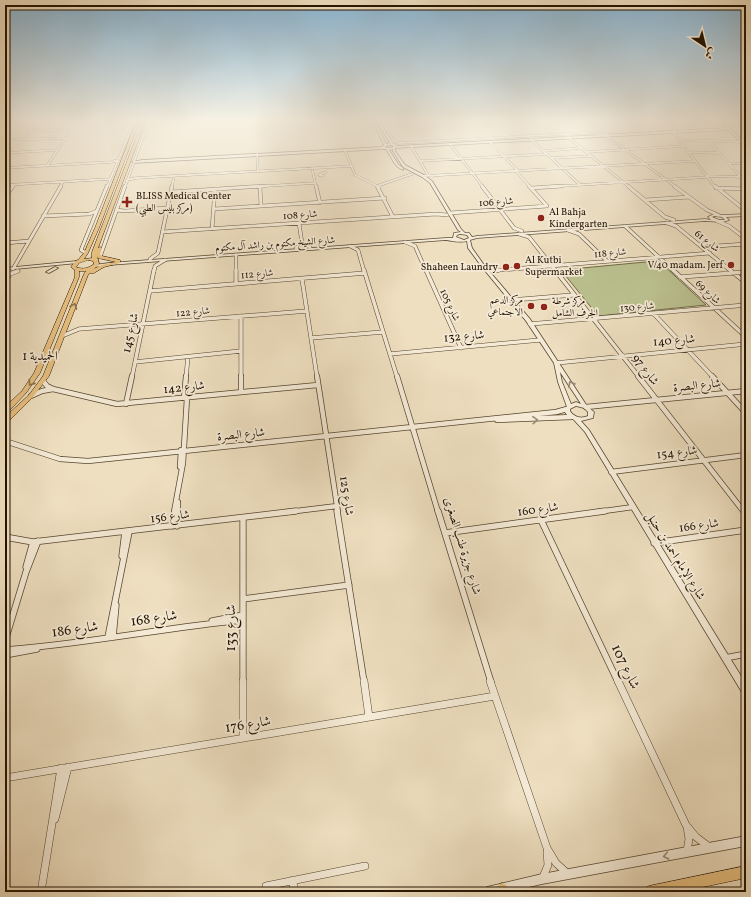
<svg xmlns="http://www.w3.org/2000/svg" width="751" height="897" font-family="Vollkorn,Amiri,serif">
<rect width="100%" height="100%" fill="#eedfc0"/>
<filter id="stains"><feTurbulence type="fractalNoise" baseFrequency=".005" numOctaves="4"/><feColorMatrix values="0 0 0 0 .2 0 0 0 0 .09 0 0 0 0 .02 0 0 0 .5 -.17"/></filter>
<radialGradient id="worn" r=".72"><stop offset=".6" stop-color="#630" stop-opacity="0"/><stop offset="1" stop-color="#630" stop-opacity=".3"/></radialGradient>
<path fill="#bbc190" stroke="#706a48" d="M656,261L660,262L706,305L598,316L561,270Z"/>
<g fill="none" stroke-linecap="round" stroke-linejoin="round">
<defs>
<path id="minor-far5" d="M381,120L394,142L399,143L583,133L608,134
M652,120L656,133
M742,120H746
M672,121L676,132
M674,121L679,122L684,131
M5,122L31,120
M30,131L71,129
M673,132L715,187
M5,133L17,120
M605,135L676,187
M568,137L629,187
M531,139L580,185
M5,140L65,138
M23,140L38,120
M679,140L741,142
M709,141L746,183
M490,142L518,171
M450,144L483,187
M411,146L428,175L433,176
M345,150L355,175L379,187
M543,151L582,148
M587,152L684,146
M688,152L719,153
M5,153L57,150
M257,154L258,171
M551,158L591,156
M421,161L547,154
M728,163L746,164
M47,166L77,120
M5,168L111,162L118,160
M312,168L316,187
M517,172L530,187
M323,176L319,175L326,172
M423,176L695,161
M707,176L741,177
M127,180L136,178L352,166
M5,185L110,179
M377,186L412,174
M12,187L14,185
M60,187L63,182
M107,187L135,120
M125,187L147,126L144,123
M172,187L174,176
M249,187L315,183
M546,187L708,177"/>
<path id="minor-far4" d="M316,186L320,203
M377,186L393,217
M482,186L514,228L522,231
M628,186L665,217L674,220
M674,186L707,210L718,215
M715,186L746,211
M260,187L261,206
M532,188L562,186
M716,188L746,189
M171,192L265,186
M5,197L13,186
M645,200L689,197
M214,209L385,198
M116,210L125,211L167,208
M450,213L547,206L529,186
M43,216L89,214L97,211
M717,221L729,226L746,239
M299,223L302,243L310,247
M667,223L676,226L731,271
M625,226L674,271
M212,229L215,189
M568,230L579,234L607,261
M162,232L436,214L447,215
M519,234L529,237L556,271
M405,242L415,246L426,271
M5,243L29,241
M350,246L358,250L364,271
M702,247L746,244
M296,248L302,243
M86,253L81,250L107,186
M236,255V271
M100,257L125,186
M150,259L158,253L172,186
M13,269L61,186
M154,271L155,266L165,260
M488,271L710,253"/>
<path id="minor-far3" d="M236,270V284
M364,270L397,377
M426,270L461,348
M555,270L639,377
M673,270L746,337
M730,270L746,283
M488,271L499,270
M680,277L746,272
M302,279L317,377
M5,283L10,274L18,271
M150,291L365,273
M512,300L573,295
M653,313L713,377
M241,316V377
M530,324L746,305
M62,336L79,329L307,311
M311,338L383,332
M390,354L540,340
M135,362L241,351
M556,363L746,344
M132,377L154,270
M186,377L188,357"/>
<path id="minor-far2" d="M241,376V392
M317,376L338,512
M397,376L438,512
M638,376L744,512
M712,376L746,413
M43,381L47,386L53,389L117,404L318,385
M31,396L42,391L53,389
M184,398L186,376
M126,404L132,376
M586,407L746,391
M497,420L572,417
M5,441L60,459L88,461L556,412L567,409
M180,467L181,450
M611,472L746,455
M174,512L183,463L187,398
M178,512V502
M288,512L337,506
M597,512L633,507"/>
<path id="minor-far1" d="M337,511L364,682
M438,511L491,682
M744,511L746,514
M243,518V682
M541,520L618,682
M172,526L175,511
M177,526L178,511
M445,533L605,511
M5,537L33,542L296,511
M654,543L746,530
M122,556L125,532
M26,567L33,542
M243,599L349,585
M212,621L243,615
M108,637L129,532
M113,637L116,605
M5,641L26,572L38,541
M5,650C85,644 163,628 243,620
M5,655L37,649
M725,658L746,654"/>
<path id="minor" d="M243,681V738
M364,681L369,717
M490,681L547,848L556,863L568,874
M618,681L686,825L696,837L708,846
M5,778L495,696
M55,819L68,767
M687,827L689,839L687,851
M543,877L548,865L547,852
M293,880L294,892
M266,886L365,866
M41,892L61,768"/>
<path id="tertiary" d="M372,120H374L386,144L390,143L376,120H378L393,143L397,146L727,128L720,120H722L746,145V148L729,130L395,148V151L405,165L424,175L432,181L461,229L465,233H469L472,237L477,236L705,219L711,220L708,217L714,214L724,215L746,214V216L726,217L729,220L723,222L705,221L477,238L470,240L472,248L484,265L530,319L587,406L594,412L593,418L581,421L589,430L746,684V695L743,694L585,432L574,420L567,415L564,411L567,407L558,382L554,363L526,321L482,267L468,248L467,241C461,243 452,241 446,240L109,265L94,267L92,266L94,265L109,263L446,238H453L454,233L461,232L458,230L430,183L422,177L403,167L393,151V149L389,150L398,164L403,168V170C394,167 391,156 386,149H385L133,163L132,162L142,160L382,147L384,145ZM391,145L394,147L389,148L385,147L386,146ZM714,216L722,217L725,220H719L712,217ZM460,234L467,235L469,238L464,240L456,237L457,235ZM560,372L581,404L576,402L571,404L562,382ZM576,406L584,408L588,412V416C581,419 574,417 570,411V409Z
M77,261L79,262L78,263L5,270V268Z
M55,267L58,268L49,273L46,272Z
M746,836V846L542,884L507,892H482L484,889L487,887L542,874Z"/>
<path id="primary" d="M137,120H140L99,228L88,253L84,259L92,258V252L143,120H146L98,248L100,247L102,248L100,254L102,256L120,260V263L104,267L94,273H90L88,275L49,376L33,397L7,423H5V417L29,395L43,376L84,274L86,271H79V277L40,373L26,393L7,413H5V407L22,391L34,373L75,277V270L71,267L75,261L78,260L84,253L95,228ZM97,256L98,258L116,262L101,265L94,269L99,264ZM88,260L93,261L94,264C89,268 83,270 76,267L79,263Z"/>
<path id="trunk" d="M746,866V878L679,892H643L645,888L649,886Z
M502,883L506,885L508,889L507,892H492L494,888Z"/>
</defs>
<use href="#minor-far5" stroke="#564630" stroke-width="2.5"/>
<use href="#minor-far4" stroke="#564630" stroke-width="4"/>
<use href="#minor-far3" stroke="#564630" stroke-width="4.5"/>
<use href="#minor-far2" stroke="#564630" stroke-width="6"/>
<use href="#minor-far1" stroke="#564630" stroke-width="7"/>
<use href="#minor" stroke="#564630" stroke-width="8"/>
<use href="#tertiary" stroke="#564630" stroke-width="1.5"/>
<use href="#primary" stroke="#241300" stroke-width="1"/>
<use href="#trunk" stroke="#241300" stroke-width="1"/>
<use href="#minor-far5" stroke="#f4ead6" stroke-width="2"/>
<use href="#minor-far4" stroke="#f4ead6" stroke-width="3"/>
<use href="#minor-far3" stroke="#f4ead6" stroke-width="3.5"/>
<use href="#minor-far2" stroke="#f4ead6" stroke-width="4.5"/>
<use href="#minor-far1" stroke="#f4ead6" stroke-width="5.5"/>
<use href="#minor" stroke="#f4ead6" stroke-width="7"/>
<use href="#tertiary" fill="#f4ead6" fill-rule="evenodd"/>
<use href="#primary" fill="#e7c080" fill-rule="evenodd"/>
<use href="#trunk" fill="#e7c080" fill-rule="evenodd"/>
</g>
<defs><path id="oneway-chevron" d="M-2-3.5L2.5 0L-2 3.5" fill="none" stroke-width="1.6" stroke-linecap="round" stroke-linejoin="round"/></defs>
<g stroke="#8f7246">
<use href="#oneway-chevron" transform="translate(74 306) rotate(-68)"/>
<use href="#oneway-chevron" transform="translate(31 383) rotate(125)"/>
</g>
<g stroke="#968976">
<use href="#oneway-chevron" transform="translate(571 384) rotate(-121)"/>
<use href="#oneway-chevron" transform="translate(535 420) rotate(-3)"/>
<use href="#oneway-chevron" transform="translate(666 856) rotate(169)"/>
</g>
<linearGradient id="sky" x2="0" y2="1"><stop stop-color="#89b7d6"/><stop offset="0.49" stop-color="#f7f1e3"/><stop offset="1" stop-color="#f7f1e3" stop-opacity="0"/></linearGradient>
<rect width="751" height="246" fill="url(#sky)"/>
<g fill="#8f2418" stroke="#f4ead6" stroke-width="1.5">
<path d="M125 196h4v4h4v4h-4v4h-4v-4h-4v-4h4z"/>
<circle cx="541" cy="218" r="4"/>
<circle cx="731" cy="265" r="4"/>
<circle cx="517" cy="266" r="4"/>
<circle cx="506" cy="267" r="4"/>
<circle cx="531" cy="306" r="4"/>
<circle cx="544" cy="307" r="4"/>
</g>
<g text-anchor="middle" dominant-baseline="central" stroke-width="3.5" stroke-linejoin="round" paint-order="stroke">
<g font-size="10" fill="#241300" stroke="#f4ead6" text-anchor="start">
<text x="136" y="196">BLISS Medical Center<tspan x="136" dy="12">(مركز بليس الطبي)</tspan></text>
<text x="549" y="212">Al Bahja<tspan x="549" dy="12">Kindergarten</tspan></text>
<text x="525" y="260">Al Kutbi<tspan x="525" dy="12">Supermarket</tspan></text>
<text x="723" y="265" text-anchor="end">V/40 madam. Jerf</text>
<text x="498" y="267" text-anchor="end">Shaheen Laundry</text>
<text x="523" y="300" text-anchor="end">مركز الدعم<tspan x="523" dy="12">الاجتماعي</tspan></text>
<text x="552" y="301">مركز شرطة<tspan x="552" dy="12">الجرف الشامل</tspan></text>
</g>
<g font-size="10" fill="#241300" stroke="#f4ead6">
<text transform="translate(496 202) rotate(-4)">شارع 106</text>
<text transform="translate(300 215) rotate(-4)">شارع 108</text>
<text transform="translate(707 241) rotate(39)">شارع 61</text>
<text transform="translate(275 244) rotate(-4)">شارع الشيخ مكتوم بن راشد آل مكتوم</text>
<text transform="translate(610 253) rotate(-5)">شارع 118</text>
<text transform="translate(257 274) rotate(-5)">شارع 112</text>
<text transform="translate(708 292) rotate(43)">شارع 69</text>
<text transform="translate(450 305) rotate(65)">شارع 105</text>
<text transform="translate(637 307) rotate(-5)">شارع 130</text>
<text transform="translate(193 312) rotate(-5)">شارع 122</text>
</g>
<g font-size="12" fill="#241300" stroke="#f4ead6">
<text transform="translate(131 333) rotate(-78)">شارع 145</text>
<text transform="translate(464 337) rotate(-5)">شارع 132</text>
<text transform="translate(674 341) rotate(-5)">شارع 140</text>
<text transform="translate(645 370) rotate(52)">شارع 97</text>
<text transform="translate(697 386) rotate(-6)">شارع البصرة</text>
<text transform="translate(184 388) rotate(-6)">شارع 142</text>
<text transform="translate(241 435) rotate(-6)">شارع البصرة</text>
<text transform="translate(677 453) rotate(-7)">شارع 154</text>
<text transform="translate(346 496) rotate(81)">شارع 125</text>
<text transform="translate(538 510) rotate(-8)">شارع 160</text>
<text transform="translate(170 517) rotate(-7)">شارع 156</text>
<text transform="translate(699 526) rotate(-8)">شارع 166</text>
<text transform="translate(462 546) rotate(73)">شارع جزيرة طنب الصغرى</text>
<text transform="translate(675 556) rotate(58)">شارع الإمام احمد بن حنبل</text>
</g>
<g font-size="13" fill="#241300" stroke="#f4ead6">
<text x="40" y="357">الحميدية 1</text>
</g>
<g font-size="14" fill="#241300" stroke="#f4ead6">
<text transform="translate(154 619) rotate(-8)">شارع 168</text>
<text transform="translate(231 628) rotate(-90)">شارع 133</text>
<text transform="translate(75 630) rotate(-8)">شارع 186</text>
<text transform="translate(625 667) rotate(64)">شارع 107</text>
<text transform="translate(248 725) rotate(-9)">شارع 176</text>
</g>
</g>
<rect width="751" height="897" fill="none" stroke="#eedfc0" stroke-width="20"/>
<rect x="6" y="6" width="739" height="885" fill="none" stroke="#241300" stroke-width="2"/>
<rect x="10" y="10" width="731" height="877" fill="none" stroke="#241300"/>
<g transform="translate(705 46) rotate(145)" stroke="#f4ead6" stroke-width="3" paint-order="stroke">
<path d="M0-3L7 15L0 10L-7 15Z" fill="#241300"/>
<text y="-6" font-size="11" font-weight="bold" text-anchor="middle" fill="#241300">ش</text>
</g>
<rect width="100%" height="100%" filter="url(#stains)"/>
<rect width="100%" height="100%" fill="url(#worn)"/>
</svg>
